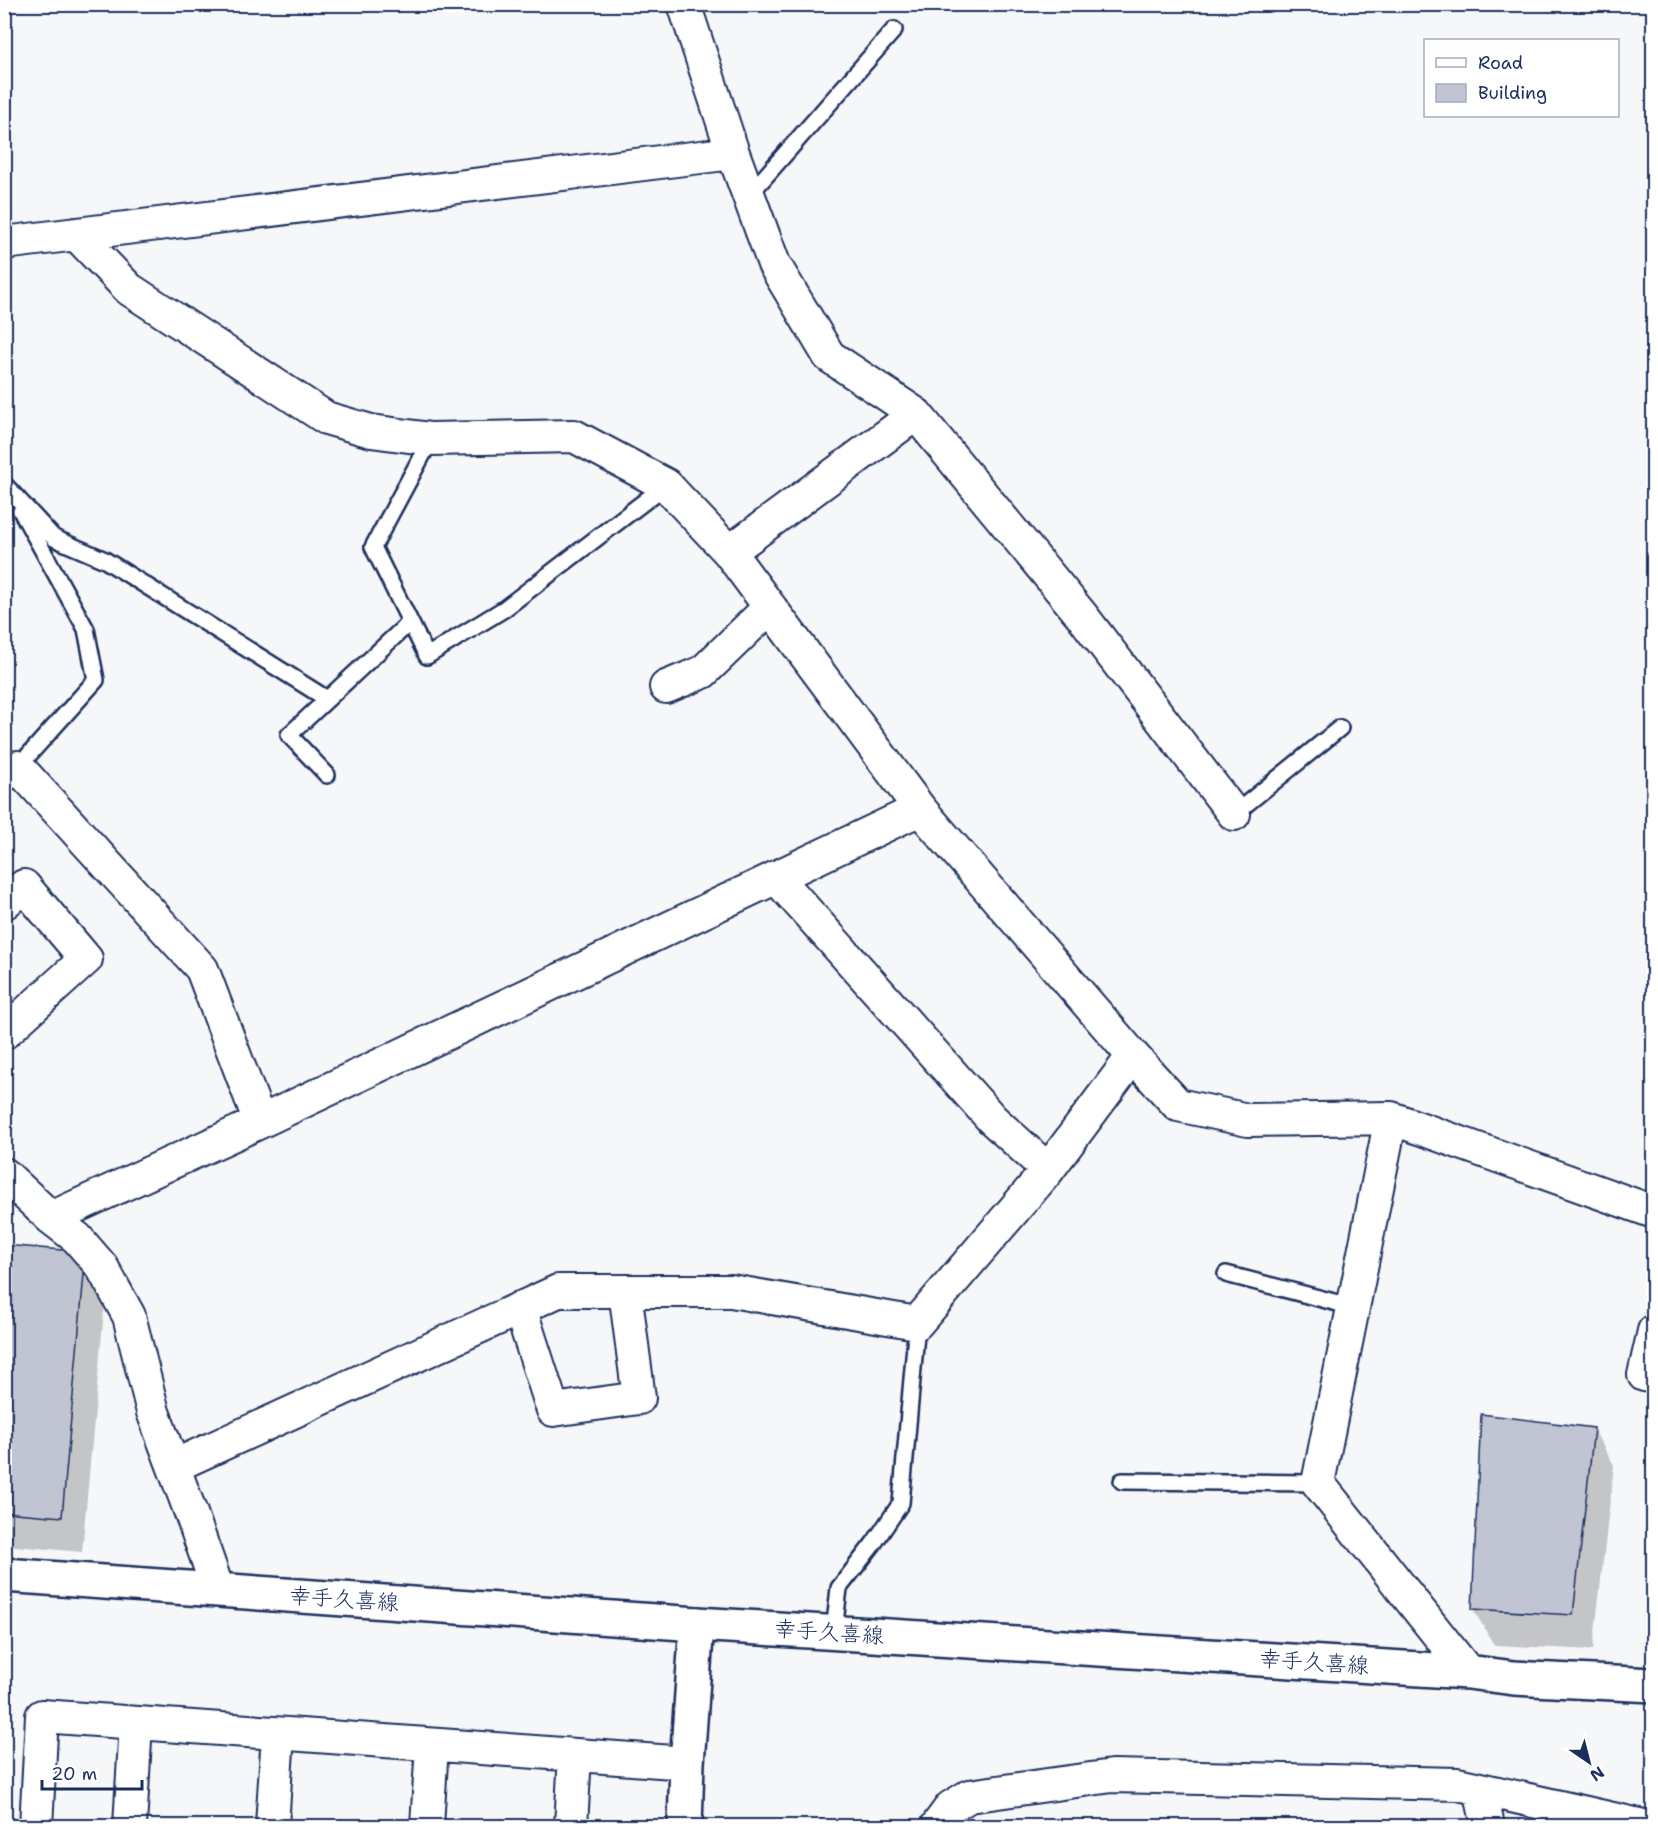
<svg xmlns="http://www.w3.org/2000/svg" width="1658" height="1831" font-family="'Shantell Sans','Klee One',sans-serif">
<rect width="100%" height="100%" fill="#f6f7f9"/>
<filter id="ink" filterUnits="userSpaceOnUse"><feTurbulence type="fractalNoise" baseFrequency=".0167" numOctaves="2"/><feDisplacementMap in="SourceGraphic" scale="12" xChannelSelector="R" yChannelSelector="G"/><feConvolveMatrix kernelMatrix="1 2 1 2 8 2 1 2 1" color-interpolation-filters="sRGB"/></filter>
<g filter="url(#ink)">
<path fill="#0003" d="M4,1247L85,1253L106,1289L82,1552L4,1545Z
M1593,1429L1614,1465L1593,1650L1494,1645L1473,1609Z"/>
<path fill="#c0c4d3" stroke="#1b2f5e" stroke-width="1.5" d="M4,1245L86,1252L62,1517L4,1512Z
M1481,1414L1594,1428L1573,1615L1472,1609Z"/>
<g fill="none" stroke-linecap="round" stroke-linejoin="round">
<defs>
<path id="service" d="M749,195L894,30
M431,439L373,547L427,656L504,609L666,485
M4,484L54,538L105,560L327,699
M18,767L96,680L86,629L21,511
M327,775L289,735L410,622
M1234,814L1340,728
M1226,1274L1353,1307
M1122,1481L1318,1483
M834,1632L839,1588L874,1543L901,1503L917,1323"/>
<path id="minor" d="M684,4L733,153L774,264L829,356L916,414L1083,617L1234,814
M76,234L129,289L326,418L371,431L431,439L574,436L666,485L729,552
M4,243L733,153
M916,414L729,552L920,809L1133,1056L1178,1105L1248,1120L1391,1118L1654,1212
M666,687L703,672L770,607
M4,775L18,767L202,969L260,1122
M776,877L992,1119L1048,1170
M4,903L24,886L86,959L4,1033
M1391,1118L1318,1483L1468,1672
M4,1174L51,1218L77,1238L102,1267L129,1316L153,1412L192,1516L218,1590
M51,1218L260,1122L920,809
M520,1308L553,1410L639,1398L625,1291
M1654,1331L1644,1375L1654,1377
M174,1466L558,1291H731L917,1323L1048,1170L1133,1056
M1480,1789L1488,1826
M36,1826L42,1716L687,1763
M130,1826L136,1723
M272,1826L278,1734
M427,1826L432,1745
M571,1826L575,1755
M937,1826L951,1807L969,1796L1112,1776L1458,1784L1644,1826"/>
<path id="tertiary" d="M685,1826L687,1763L697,1624"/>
<path id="secondary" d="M4,1575L697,1624L1468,1672L1514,1678L1654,1685"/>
</defs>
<use href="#service" stroke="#1b2f5e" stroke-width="20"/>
<use href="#minor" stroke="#1b2f5e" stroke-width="36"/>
<use href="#tertiary" stroke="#1b2f5e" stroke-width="38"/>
<use href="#secondary" stroke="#1b2f5e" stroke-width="38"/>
<use href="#service" stroke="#fff" stroke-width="15"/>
<use href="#minor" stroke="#fff" stroke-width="32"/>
<use href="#tertiary" stroke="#fff" stroke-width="33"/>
<use href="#secondary" stroke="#fff" stroke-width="33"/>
</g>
</g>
<g text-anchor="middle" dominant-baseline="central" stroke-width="4.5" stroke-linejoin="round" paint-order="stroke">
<g font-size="22" fill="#1b2f5e" stroke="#fff">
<text transform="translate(344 1599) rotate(4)">幸手久喜線</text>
<text transform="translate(829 1632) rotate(4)">幸手久喜線</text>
<text transform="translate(1314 1662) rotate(4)">幸手久喜線</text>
</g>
</g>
<rect width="1658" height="1831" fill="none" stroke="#fff" stroke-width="24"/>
<rect x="12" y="12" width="1634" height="1807" fill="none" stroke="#1b2f5e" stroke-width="2" filter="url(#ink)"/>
<rect x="1424" y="39" width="195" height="78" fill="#ffffff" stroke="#a4acbf" stroke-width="1.5"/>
<rect x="1436" y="58" width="30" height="9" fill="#ffffff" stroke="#a4acbf" stroke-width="1.5"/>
<text x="1478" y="69" font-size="18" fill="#1b2f5e">Road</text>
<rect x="1436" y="84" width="30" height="18" fill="#c0c4d3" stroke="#a4acbf" stroke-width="1.5"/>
<text x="1478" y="99" font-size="18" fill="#1b2f5e">Building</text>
<g transform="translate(1589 1762) rotate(145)" stroke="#ffffff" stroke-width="4.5" paint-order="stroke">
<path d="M0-4.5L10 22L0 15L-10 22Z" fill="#1b2f5e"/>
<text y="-9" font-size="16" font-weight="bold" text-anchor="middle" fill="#1b2f5e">N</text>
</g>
<path d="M42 1780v9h100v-9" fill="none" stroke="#1b2f5e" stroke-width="3"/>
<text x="51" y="1780" font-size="18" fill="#1b2f5e" stroke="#ffffff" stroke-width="4.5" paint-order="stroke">20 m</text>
</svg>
